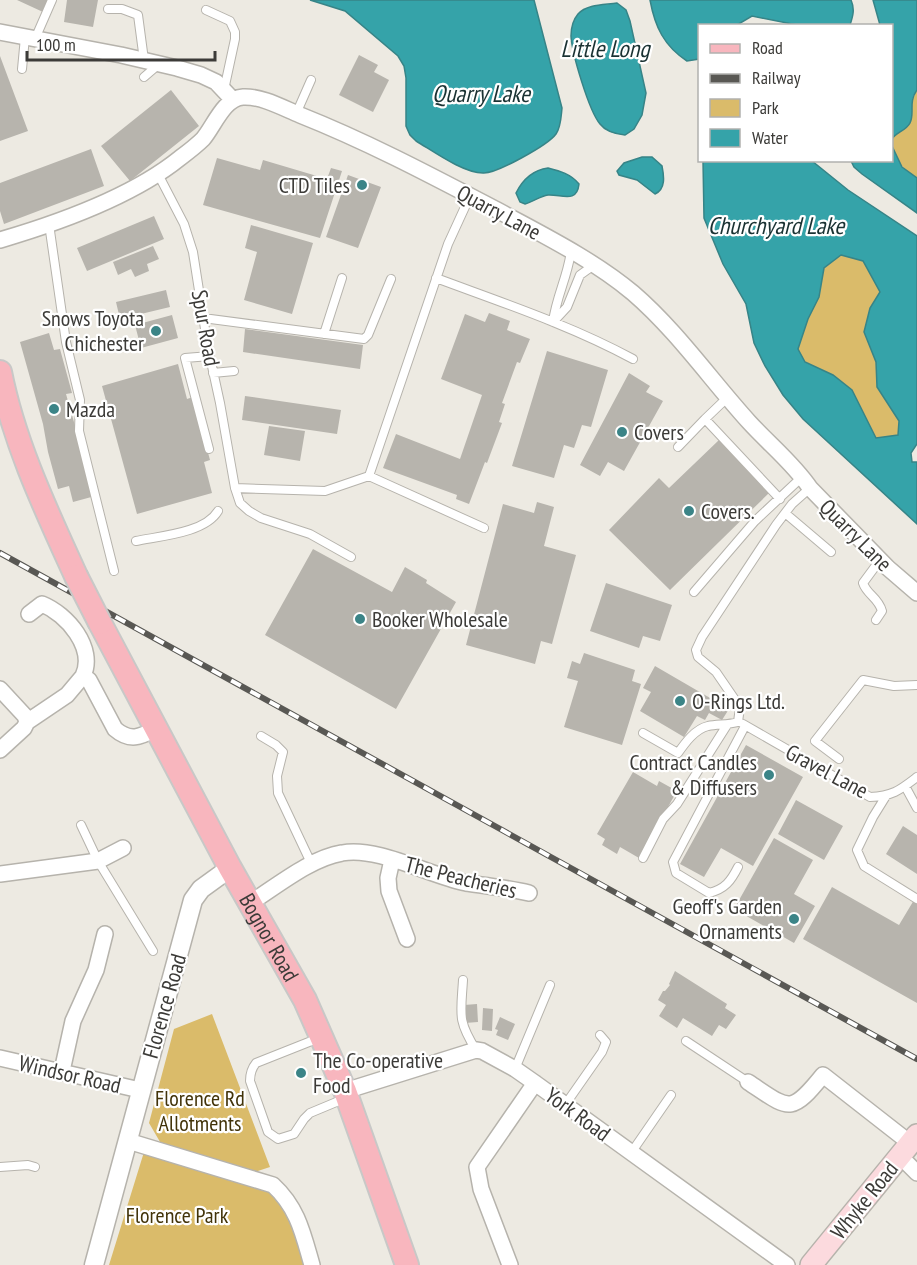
<svg xmlns="http://www.w3.org/2000/svg" width="917" height="1265" font-family="'PT Sans Narrow',sans-serif">
<rect width="100%" height="100%" fill="#edeae2"/>
<path fill="#dabb6a" d="M917,90V178C902,170 891,155 892,137L901,131L912,118L911,102Z
M841,255L863,261L880,292L870,308L864,332L876,362L877,387L899,421L898,435L876,439L852,390L833,375L805,362L798,349L808,319L819,297L824,268Z
M212,1014L270,1167L252,1173L163,1147L149,1123L174,1029Z
M144,1152L261,1186L276,1197L286,1213L307,1265H109Z"/>
<path fill="#35a3a9" stroke="#378487" stroke-width="1.5" fill-rule="evenodd" d="M310,0H534L562,108C561,117 561,127 556,134C548,145 496,174 483,173C463,173 433,151 416,141L410,135L406,126V78L404,66L398,56L345,11Z
M650,0H851C855,9 853,16 850,25H797L752,16L737,25L700,26L699,59L687,61C664,46 655,27 650,0Z
M873,0H917V90C908,102 915,113 910,123C906,131 896,132 892,139V26L880,25Z
M617,3L626,10L630,21L646,93L642,115L634,129L625,135C616,134 606,132 600,124C589,111 572,54 571,36C571,29 573,20 578,14C587,4 605,5 617,3Z
M892,146L902,167L917,178V213L862,174L854,167L851,161L892,160Z
M642,157H652L662,166C664,176 666,189 655,194L637,180L619,175L617,171L624,163Z
M703,161H812L848,190L917,236V444L911,453L912,462H917V524L803,419L783,395L765,366L754,343L746,304L723,264L704,218ZM841,255L863,261L880,292L870,308L864,332L876,362L877,387L899,421L898,435L876,438L852,390L833,375L805,362L798,349L808,319L819,297L824,268Z
M548,168C560,171 571,174 579,184C577,204 561,194 548,195C540,196 533,202 525,204L520,202L516,193C523,179 533,170 548,168Z"/>
<path fill="#b7b4ad" d="M17,0H48L43,12Z
M67,0H98L93,27L64,22Z
M359,55L378,65L374,72L389,80L373,112L339,95Z
M0,56L28,131L0,141Z
M171,90L199,126L130,181L101,146Z
M91,149L104,186L4,224L0,211V183Z
M217,158L260,170L263,160L327,179L331,168L342,171L320,238L203,205Z
M348,175L381,187L358,248L326,237Z
M154,216L164,239L87,271L77,248Z
M251,225L313,243L292,314L244,300L257,252L245,248Z
M153,246L159,259L147,264L149,271L135,277L131,269L118,275L113,262Z
M166,290L170,307L120,319L116,302Z
M489,313L510,321L507,330L530,339L520,363L517,362L502,403L505,404L499,422L502,423L487,463L485,462L469,504L456,499L457,495L383,468L396,434L460,459L482,395L441,379L465,314L485,322Z
M172,315L178,338L141,348L135,325Z
M245,329L363,345L360,369L243,352Z
M49,333L54,350L60,349L72,393L66,394L95,496L73,502L69,486L58,489L48,452L43,424L20,342Z
M547,351L608,370L591,427L582,425L574,448L564,445L554,478L512,466Z
M178,364L187,399L193,397L210,460L204,462L212,493L137,514L102,386Z
M629,373L650,386L646,392L663,401L624,471L608,462L600,476L580,465Z
M245,396L341,410L337,434L242,420Z
M269,426L305,431L300,461L264,455Z
M719,440L769,493L670,590L609,530L659,478L669,488Z
M537,502L554,507L544,546L576,555L552,644L541,641L535,664L466,645L503,504L534,513Z
M313,549L392,592L405,567L427,580L426,583L456,602L396,709L265,635Z
M606,583L672,605L660,641L643,636L639,648L590,631Z
M584,653L635,670L632,681L641,684L622,745L564,727L578,681L567,678L572,661L580,664Z
M655,666L729,709L722,720L709,713L705,720L697,716L684,737L640,711L651,692L643,688Z
M746,745L803,777L753,866L721,848L704,877L680,864Z
M633,772L657,786L659,781L677,791L639,858L620,847L617,854L602,845L605,839L597,834Z
M796,800L843,826L824,860L778,834Z
M903,826L917,835V874L886,854Z
M774,838L813,860L794,894L815,906L794,943L734,909Z
M832,887L899,925L914,900L917,901V1003L803,939Z
M675,971L727,1004L725,1008L736,1015L726,1029L719,1025L712,1036L683,1018L677,1028L659,1016L666,1005L658,1000L663,991H665L670,985L669,984Z
M477,1004L478,1022L465,1023L464,1005Z
M483,1008L493,1009L492,1031L482,1030Z
M500,1017L515,1024L508,1040L496,1035L498,1030L495,1029Z"/>
<g fill="none" stroke-linecap="round" stroke-linejoin="round">
<defs>
<path id="service" d="M108,9H122L138,15L144,60
M206,10L230,21L235,32V39L224,90
M35,39L52,0
M22,69L25,37
M144,77L158,65
M296,114L311,80
M158,174L184,224L193,252L208,348L220,403L235,488L240,503L249,511L261,518L310,534L351,557
M470,196L448,244L369,476L484,528
M49,224L66,342L80,400L79,431L114,571
M436,278C503,303 570,325 633,359
M203,318L364,339L368,335L391,279
M554,321L567,307L580,275L594,265
M553,322C556,297 568,276 571,251
M324,334L342,278
M213,373L234,371
M728,397L705,419L780,499
M678,447L705,419
M209,449L185,358L210,356
M235,488L325,491L369,476
M785,513L831,552
M136,541C160,536 205,533 218,511
M694,592L755,521L802,477
M876,620L882,611C878,597 867,595 863,583L880,560
M738,722L740,707L716,672L698,657L696,650L702,637L776,525L792,504L810,488
M743,724L870,797C893,796 900,790 917,777
M643,733L678,753C685,743 695,729 708,726C718,724 728,725 738,722
M261,736L276,745L283,752L277,776L278,793L312,865
M839,759L815,741L863,680L894,686L917,685
M905,786L917,808
M886,796L873,817L857,850L864,866L917,899
M81,825L98,861L153,951
M643,858L663,819L677,804L727,725
M738,867C731,881 725,889 709,893L676,873L673,862L745,726
M463,980C461,1014 457,1020 476,1050
M319,1038L256,1063C251,1069 250,1074 250,1081L268,1132L278,1139L294,1134L304,1119L310,1113L346,1098
M686,1041L748,1082
M515,1069L550,985
M565,1105L602,1052L606,1042L600,1035
M631,1153L671,1095
M0,1167L28,1165L35,1167"/>
<path id="minor" d="M0,32L121,55L177,68L201,75L216,82L233,100
M0,240C58,223 133,196 180,158C188,152 196,146 203,139C214,126 224,98 243,97C262,96 283,108 300,115C368,142 432,176 497,210C543,235 592,259 633,293C677,331 710,379 749,422C769,444 794,464 810,488L888,568L917,593
M29,614L42,604C67,614 96,648 83,676
M0,689L25,716L27,722
M0,750L24,728L27,722L67,695L83,676L89,680L115,729C130,742 140,737 156,729
M392,860L388,878L389,891L407,939
M0,874L98,861L123,848
M250,903C277,886 311,858 342,853C378,846 430,876 466,883C488,886 508,888 529,893
M0,1058L140,1090
M62,1071L73,1021L96,970L105,934
M748,1082C789,1109 790,1116 823,1075L910,1143
M345,1091L476,1050L482,1051L515,1069L535,1083L787,1265
M128,1141L273,1185C298,1208 303,1234 312,1265
M900,1156L917,1173
M510,1265L481,1189L477,1167L535,1083"/>
<path id="tertiary" d="M94,1265L193,900L201,889L230,868"/>
<path id="secondary" d="M811,1265L917,1135"/>
<g id="primary">
<path d="M0,372C14,443 46,510 76,576"/>
<path id="s1" d="M100,623L230,868L305,1000L345,1091L407,1265"/>
</g>
</defs>
<use href="#service" stroke="#b6b3ac" stroke-width="10"/>
<use href="#minor" stroke="#b6b3ac" stroke-width="18"/>
<use href="#tertiary" stroke="#b6b3ac" stroke-width="21"/>
<use href="#secondary" stroke="#b6b3ac" stroke-width="24"/>
<use href="#primary" stroke="#c8c8c7" stroke-width="26"/>
<use href="#service" stroke="#fff" stroke-width="8"/>
<use href="#minor" stroke="#fff" stroke-width="15"/>
<use href="#tertiary" stroke="#fff" stroke-width="18"/>
<use href="#secondary" stroke="#fcdade" stroke-width="21"/>
<use href="#primary" stroke="#f8b6be" stroke-width="22"/>
<defs>
<path id="rail" d="M0,553L917,1059"/>
</defs>
<use href="#rail" stroke="#595854" stroke-width="6"/>
<use href="#rail" stroke="#fff" stroke-width="4" stroke-dasharray="11" stroke-linecap="butt"/>
<defs>
<path id="primary-bridge" d="M76,576L100,623"/>
</defs>
<use href="#primary-bridge" stroke="#c8c8c7" stroke-width="26" stroke-linecap="butt"/>
<use href="#primary-bridge" stroke="#f8b6be" stroke-width="22"/>
</g>
<g fill="#3b8487" stroke="#fff" stroke-width="2">
<circle cx="362" cy="185" r="6"/>
<circle cx="156" cy="331" r="6"/>
<circle cx="54" cy="409" r="6"/>
<circle cx="622" cy="432" r="6"/>
<circle cx="689" cy="511" r="6"/>
<circle cx="360" cy="619" r="6"/>
<circle cx="680" cy="701" r="6"/>
<circle cx="769" cy="775" r="6"/>
<circle cx="794" cy="919" r="6"/>
<circle cx="301" cy="1073" r="6"/>
</g>
<g text-anchor="middle" dominant-baseline="central" stroke-width="4.5" stroke-linejoin="round" paint-order="stroke">
<g font-size="22" fill="#3c3b38" stroke="#fff" text-anchor="start">
<text x="350" y="185" text-anchor="end">CTD Tiles</text>
<text x="144" y="318" text-anchor="end">Snows Toyota<tspan x="144" dy="25">Chichester</tspan></text>
<text x="66" y="409">Mazda</text>
<text x="634" y="432">Covers</text>
<text x="701" y="511">Covers.</text>
<text x="372" y="619">Booker Wholesale</text>
<text x="692" y="701">O-Rings Ltd.</text>
<text x="757" y="762" text-anchor="end">Contract Candles<tspan x="757" dy="25">&amp; Diffusers</tspan></text>
<text x="782" y="906" text-anchor="end">Geoff's Garden<tspan x="782" dy="25">Ornaments</tspan></text>
<text x="313" y="1060">The Co-operative<tspan x="313" dy="25">Food</tspan></text>
</g>
<g font-size="22" fill="#3c3b38" stroke="#fff">
<text transform="translate(499 212) rotate(28)">Quarry Lane</text>
<text transform="translate(206 328) rotate(80)">Spur Road</text>
<text transform="translate(856 535) rotate(45)">Quarry Lane</text>
<text transform="translate(827 771) rotate(28)">Gravel Lane</text>
<text transform="translate(461 877) rotate(14)">The Peacheries</text>
<text stroke="none"><textPath href="#s1" startOffset="357">Bognor Road</textPath></text>
<text transform="translate(164 1006) rotate(-74)">Florence Road</text>
<text transform="translate(70 1074) rotate(13)">Windsor Road</text>
<text transform="translate(578 1114) rotate(36)">York Road</text>
<text transform="translate(864 1200) rotate(-51)">Whyke Road</text>
</g>
<g font-size="22" fill="#423309" stroke="#fff">
<text x="200" y="1098">Florence Rd<tspan x="200" dy="25">Allotments</tspan></text>
<text x="177" y="1215">Florence Park</text>
</g>
<g font-size="24" font-style="italic" fill="#1a3233" stroke="#fff">
<text x="605" y="48">Little Long</text>
<text x="481" y="93">Quarry Lake</text>
<text x="776" y="225">Churchyard Lake</text>
</g>
</g>
<rect x="698" y="24" width="195" height="138" fill="#ffffff" stroke="#b1b1af" stroke-width="1.5"/>
<rect x="710" y="44" width="30" height="9" fill="#f8b6be" stroke="#b1b1af" stroke-width="1.5"/>
<text x="752" y="54" font-size="18" fill="#3c3b38">Road</text>
<rect x="710" y="74" width="30" height="9" fill="#595854" stroke="#b1b1af" stroke-width="1.5"/>
<text x="752" y="84" font-size="18" fill="#3c3b38">Railway</text>
<rect x="710" y="99" width="30" height="18" fill="#dabb6a" stroke="#b1b1af" stroke-width="1.5"/>
<text x="752" y="114" font-size="18" fill="#3c3b38">Park</text>
<rect x="710" y="129" width="30" height="18" fill="#35a3a9" stroke="#b1b1af" stroke-width="1.5"/>
<text x="752" y="144" font-size="18" fill="#3c3b38">Water</text>
<path d="M27 51v9h188v-9" fill="none" stroke="#3c3b38" stroke-width="3"/>
<text x="36" y="51" font-size="18" fill="#3c3b38" stroke="#ffffff" stroke-width="4.5" paint-order="stroke">100 m</text>
</svg>
